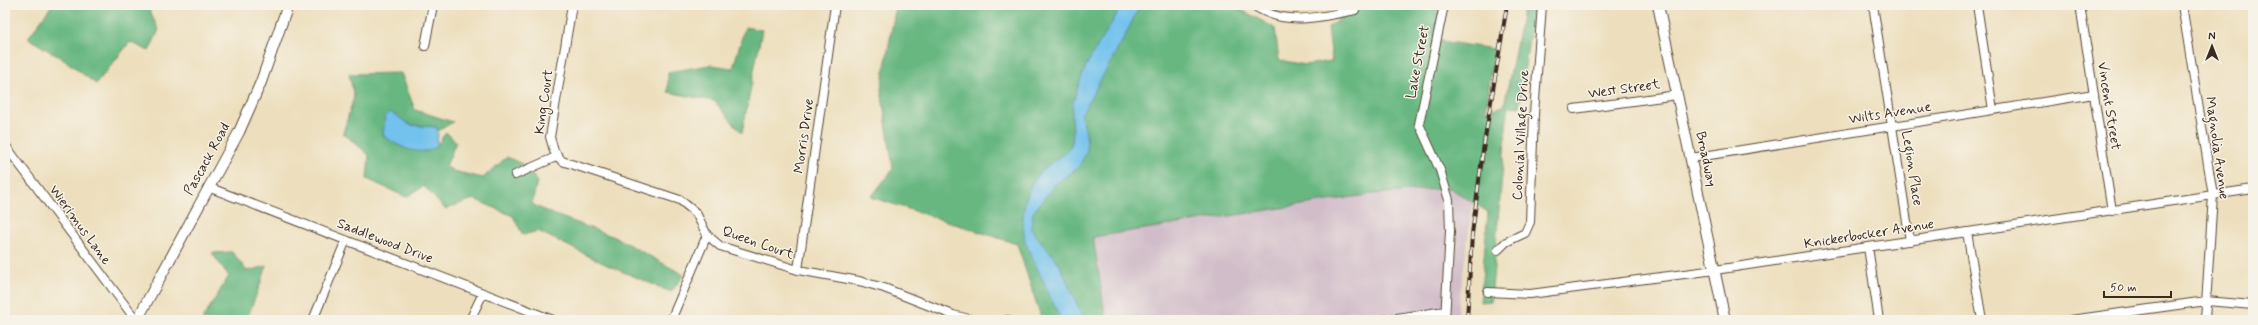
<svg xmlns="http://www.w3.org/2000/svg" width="2258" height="325" font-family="Mynerve,sans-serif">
<rect width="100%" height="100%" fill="#f7f3e8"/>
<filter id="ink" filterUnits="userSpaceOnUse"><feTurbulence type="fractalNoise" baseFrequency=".025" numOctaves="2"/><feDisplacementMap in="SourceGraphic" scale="8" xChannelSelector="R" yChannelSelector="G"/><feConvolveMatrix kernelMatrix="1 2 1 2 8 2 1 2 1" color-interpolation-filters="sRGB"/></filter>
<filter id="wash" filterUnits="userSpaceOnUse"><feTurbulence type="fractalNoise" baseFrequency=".012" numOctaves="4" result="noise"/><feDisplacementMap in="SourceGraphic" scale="16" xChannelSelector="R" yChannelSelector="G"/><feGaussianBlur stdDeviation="0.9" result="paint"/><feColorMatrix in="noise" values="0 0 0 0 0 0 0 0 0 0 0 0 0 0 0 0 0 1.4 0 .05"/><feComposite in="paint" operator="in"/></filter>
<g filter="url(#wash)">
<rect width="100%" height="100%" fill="#eddfbd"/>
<path fill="#d1bdc9" d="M1450,188L1473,202L1458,309L1459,320H1106L1093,237L1373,194Z"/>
<path fill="#68b781" stroke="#527050" d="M52,5H149L148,8L159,30L149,51L130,42L96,84L66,61L28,38Z
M896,5H1238V8L1275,28L1279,60L1305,65L1332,61L1328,27L1361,5H1443L1434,40L1494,49L1486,111L1504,106L1524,5H1534L1519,107L1508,106L1491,301L1480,302L1488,212L1450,188L1373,194L1093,237L1106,320H1042L1017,244L871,197L893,169L881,89Z
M745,27L762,30L742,133L714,101L668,92V72L710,65L733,68Z
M401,73L415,110L453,122L438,131L436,127L410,125L385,116L383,135L437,146L446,132L456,142L446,166L453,171L483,178L507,157L524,165L537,181L532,204L550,213L617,238L684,275L671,292L607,265L538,231L523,235L513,216L474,199L445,209L424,186L406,197L367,179L369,155L343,133L354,97L349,74Z
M232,252L247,271L267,266L249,314L246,320H202L229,276L212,253Z"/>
<path fill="#72c2ed" stroke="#567686" d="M1121,5H1140L1124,38L1081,115L1086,132L1087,151L1079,167L1055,184L1033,213L1031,229L1059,263L1084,320H1061L1025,242C1020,215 1024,185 1046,167C1053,161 1063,157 1068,150C1078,138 1069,116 1073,103C1078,86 1083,70 1092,55C1102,38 1113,23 1121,5Z
M391,112L410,125L436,127L438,131L437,146C421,159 396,146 383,135L385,116Z"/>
</g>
<g filter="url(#ink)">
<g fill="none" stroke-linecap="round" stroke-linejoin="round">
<defs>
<path id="minor" d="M572,5L550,137L554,151L562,161L680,200L696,213L707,235L720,246L798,270L859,281L884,288L953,315L973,320
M1253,5C1284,27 1321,17 1355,10L1357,5
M1444,5L1419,124L1440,170L1449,200L1450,231L1445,320
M1873,5L1910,241
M1977,5L1993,110
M2080,5L2112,211
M2182,5L2213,195L2205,320
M425,46L433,5
M1574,109L1677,95
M5,145L136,320
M1691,158L2094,94
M515,175L558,156
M208,187L553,320
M1967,232L1982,320
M1868,247L1879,320
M1498,250L1506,242L1525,233L1530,222L1534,114L1542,5
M798,270L835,5
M1488,292L1530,294L1715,270L2253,189
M313,320L346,240
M470,320L483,293
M671,320L707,235
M1007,320H1008
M1383,320L1445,311
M2071,320L2206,301L2253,305"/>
<path id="tertiary" d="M1658,5L1725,320
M137,320L239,132L261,82L288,5"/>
</defs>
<use href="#minor" stroke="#564536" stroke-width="10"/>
<use href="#tertiary" stroke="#564536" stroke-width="12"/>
<use href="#minor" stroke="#fff" stroke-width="8"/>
<use href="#tertiary" stroke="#fff" stroke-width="10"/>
<defs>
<path id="rail" d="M1467,320L1472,234L1483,150L1507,5"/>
</defs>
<use href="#rail" stroke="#3b2a1e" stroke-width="4"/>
<use href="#rail" stroke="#f7f3e8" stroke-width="2.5" stroke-dasharray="8" stroke-linecap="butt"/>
</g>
</g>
<g text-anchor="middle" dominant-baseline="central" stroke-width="3" stroke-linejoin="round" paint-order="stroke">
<g font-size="14" fill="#3b2a1e" stroke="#f7f3e8">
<text transform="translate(1418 62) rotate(-79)">Lake Street</text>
<text transform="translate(1624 89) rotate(-8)">West Street</text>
<text transform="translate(544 102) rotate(-82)">King Court</text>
<text transform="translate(2109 106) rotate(81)">Vincent Street</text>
<text transform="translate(1890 113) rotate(-9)">Wilts Avenue</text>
<text transform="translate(1521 135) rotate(-87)">Colonial Village Drive</text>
<text transform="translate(804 136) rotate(-82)">Morris Drive</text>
<text transform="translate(2217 148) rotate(82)">Magnolia Avenue</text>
<text transform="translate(207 159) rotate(-61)">Pascack Road</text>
<text transform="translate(1706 159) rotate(78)">Broadway</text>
<text transform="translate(1912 168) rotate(81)">Legion Place</text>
<text transform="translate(80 225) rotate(54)">Wierimus Lane</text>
<text transform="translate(1869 234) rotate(-9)">Knickerbocker Avenue</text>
<text transform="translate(385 241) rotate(21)">Saddlewood Drive</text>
<text transform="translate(758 243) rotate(19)">Queen Court</text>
</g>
</g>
<rect width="2258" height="325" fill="none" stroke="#f7f3e8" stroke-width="20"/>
<g transform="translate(2212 46)" stroke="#f7f3e8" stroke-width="3" paint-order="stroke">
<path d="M0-3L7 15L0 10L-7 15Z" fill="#3b2a1e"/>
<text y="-6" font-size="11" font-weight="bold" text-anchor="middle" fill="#3b2a1e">N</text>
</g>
<path d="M2104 291v6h67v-6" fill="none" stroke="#3b2a1e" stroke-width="2"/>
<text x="2110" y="291" font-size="12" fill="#3b2a1e" stroke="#f7f3e8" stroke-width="3" paint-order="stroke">50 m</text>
</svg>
